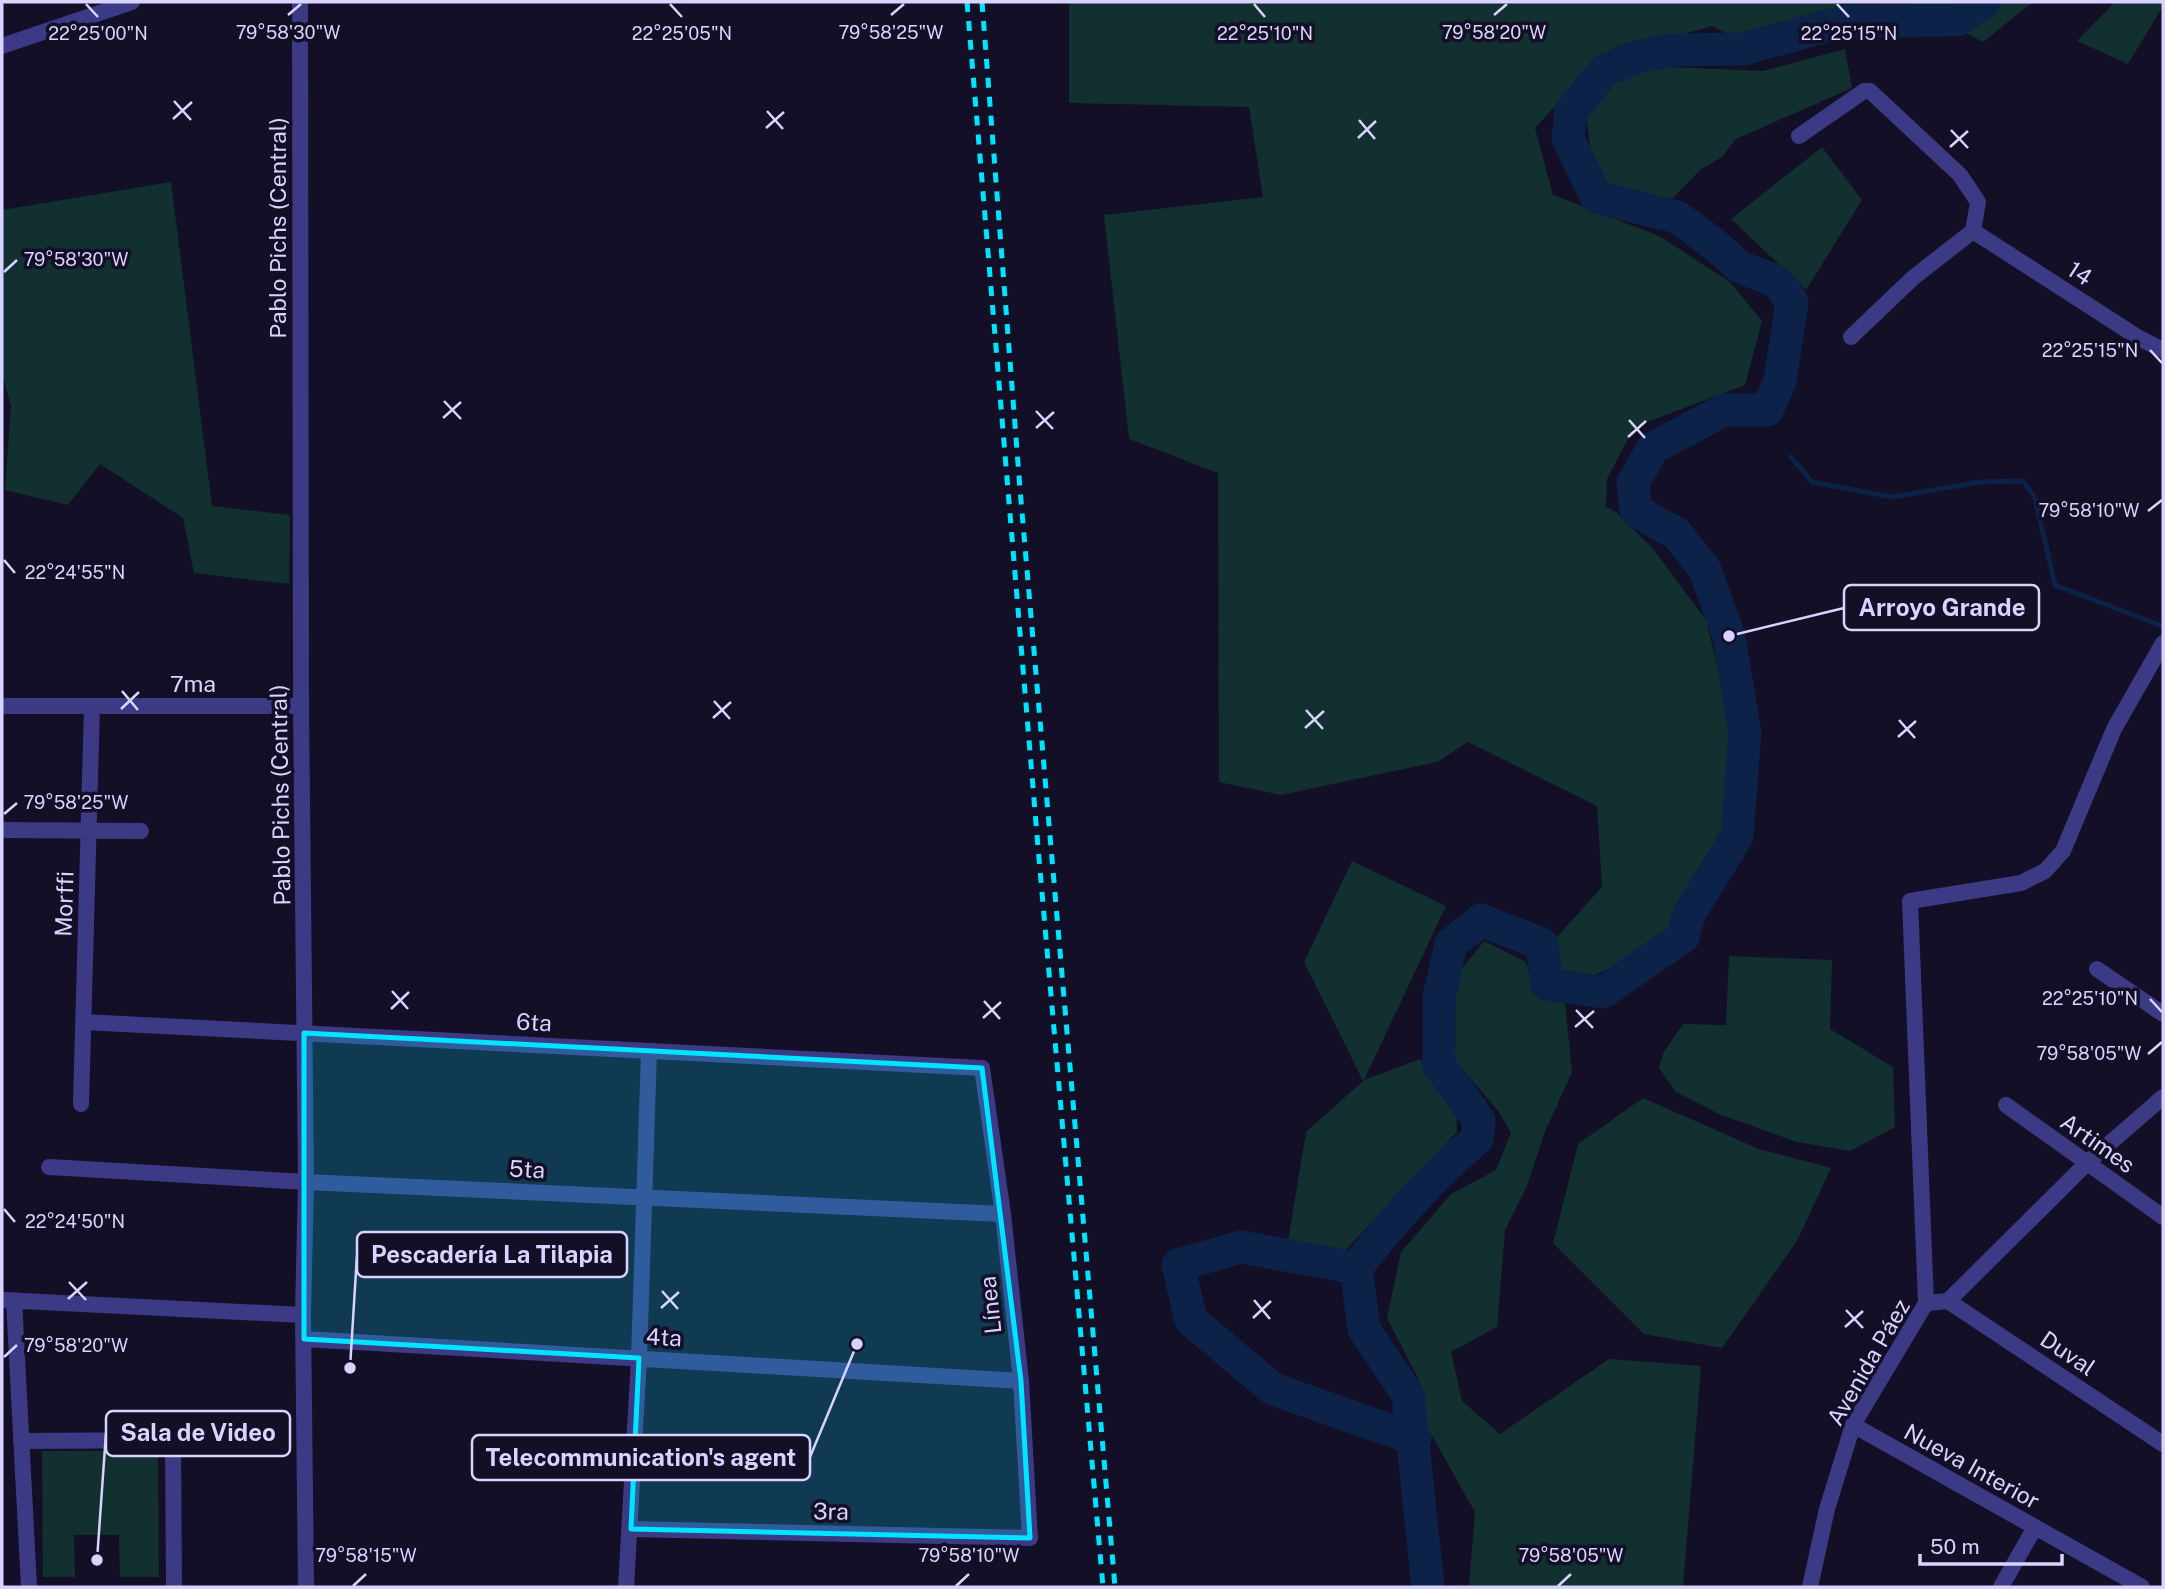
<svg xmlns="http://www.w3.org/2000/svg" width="2165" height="1589" font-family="'Public Sans',sans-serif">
<rect width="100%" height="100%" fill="#130f26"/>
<path fill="#12302f" d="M1069,2H1836L1839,10L1738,39L1712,26L1600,58L1535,128L1553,195L1659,236L1730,282L1762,321L1745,385L1634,427L1607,479L1606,507L1616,512L1654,550L1706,620L1727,704L1732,754L1725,836L1686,904L1650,951L1594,975H1553L1556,938L1602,887L1597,806L1468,742L1437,762L1281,795L1219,782L1218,473L1129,439L1104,215L1263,197L1249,107L1069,103Z
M1907,2H2033L1983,42Z
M2115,2H2163V6L2128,64L2077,41Z
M1845,49L1852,88L1736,139L1722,157L1700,170L1668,203L1608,187L1591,155L1586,114L1621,75L1670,67L1763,71Z
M1822,147L1862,200L1806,290L1731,219Z
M171,182L212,506L290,515L289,584L194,573L183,518L100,464L68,505L5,490L11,406L2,374V210Z
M1352,861L1446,906L1364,1080L1420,1059L1456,1107L1457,1132L1341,1255L1287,1247L1306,1132L1363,1081L1304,962Z
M1484,941L1526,962L1534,989L1565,1002L1572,1072L1545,1132L1526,1188L1505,1230L1497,1327L1451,1352L1462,1401L1500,1434L1609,1359L1701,1366L1683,1587H1469L1475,1512L1427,1427L1419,1380L1387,1318L1401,1252L1451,1194L1496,1170L1511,1133L1499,1112L1456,1062L1451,1015L1461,970Z
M1729,956L1832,960L1830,1029L1893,1067L1895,1127L1850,1151L1797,1142L1719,1114L1676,1092L1659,1068L1663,1053L1683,1024L1726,1025Z
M1643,1098L1759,1149L1831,1168L1797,1241L1722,1348L1644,1334L1553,1243L1578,1144Z
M42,1451H158L159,1577H120L119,1535H74L75,1577H43Z"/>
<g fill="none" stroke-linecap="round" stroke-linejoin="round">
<path stroke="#0c2248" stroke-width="5" d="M1791,457L1812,482L1892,497L1980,482L2023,481L2035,498L2055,585L2162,626"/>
<path stroke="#0c2248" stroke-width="33" d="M1356,1268L1241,1247L1178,1265L1191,1320L1273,1389L1415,1439
M1428,1587L1408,1395L1364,1329L1356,1268C1392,1222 1432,1176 1477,1139L1479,1120L1439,1065V997L1451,944L1481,920L1542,944L1547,984L1603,992L1683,937L1689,914L1737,836L1745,732L1729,636L1705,570L1677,534L1636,511L1633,483L1653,448L1724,410H1767L1780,381L1792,302L1778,282L1740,267L1709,240L1677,217L1596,197L1568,138L1571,111L1605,70L1636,57L1671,50L1742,49L1846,21L1957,20L1984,2"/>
<path stroke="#3d3a85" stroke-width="16" d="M300,2L301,706L306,1182L303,1315L306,1587
M2,46L132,2
M1799,136L1864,91H1870L1960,175L1978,202L1973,231L1914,277L1851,337
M1973,231L2139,338L2163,350
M2,706H301
M2,830L141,831
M2097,969L2163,1014
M83,1022L982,1068L1003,1214L1021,1381L1030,1538L631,1529
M81,1104L92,706
M2006,1105L2163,1217
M49,1167L306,1182L1003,1214
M2,1300L303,1315
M14,1300L29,1587
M1948,1301L2163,1444
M1926,1303L1910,901L2021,883L2045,871L2063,851L2114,729L2163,643
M304,1339L1021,1381
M1853,1425L2142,1587
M21,1441L173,1440L174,1587
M626,1587L639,1358L649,1051
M1810,1587L1827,1509L1853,1425L1926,1303L1948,1301L2087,1163L2163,1097
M2001,1587L2035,1527"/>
<path stroke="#00e5ff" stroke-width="5" stroke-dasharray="10 9" stroke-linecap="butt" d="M967,2L1038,847L1103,1587
M982,2L1020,489L1115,1587"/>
</g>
<path fill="#00e5ff" fill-opacity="0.2" stroke="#00e5ff" stroke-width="5" stroke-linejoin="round" d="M304,1033L982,1068L1021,1381L1030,1538L631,1529L639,1358L304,1339Z"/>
<path fill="none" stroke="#d9d4ff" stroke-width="2.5" d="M86,4L98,17M670,4L682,17M1254,4L1265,17M1837,4L1849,17M288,15L301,4M891,15L904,4M1494,15L1507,4M174,101L191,120M767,111L783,129M173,119L192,102M1359,120L1375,139M766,128L784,112M1951,130L1968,148M1358,138L1376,121M1950,147L1968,131M4,272L17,260M2150,350L2162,363M444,401L461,419M1036,411L1053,429M443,418L461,402M1629,420L1645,438M1036,428L1054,412M1628,437L1646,421M2148,511L2162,500M4,560L15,573M122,691L138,710M714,701L730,719M121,709L139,692M1306,710L1323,729M713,718L731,702M1899,720L1915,738M1305,728L1324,711M1898,737L1916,721M4,814L17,803M392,991L408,1009M2150,999L2162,1012M984,1001L1000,1019M391,1009L409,992M1576,1010L1593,1028M983,1018L1001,1002M1575,1027L1594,1011M2148,1054L2162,1042M4,1209L15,1222M69,1282L86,1300M662,1291L678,1309M68,1299L87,1282M1254,1300L1270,1319M661,1308L679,1292M1846,1310L1863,1328M1253,1318L1271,1301M1845,1327L1863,1311M4,1357L17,1345M353,1586L366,1574M956,1586L969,1574M1558,1586L1571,1574"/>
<g text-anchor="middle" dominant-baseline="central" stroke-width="7" stroke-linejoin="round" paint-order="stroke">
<g font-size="23" fill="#d9d4ff" stroke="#130f26">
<text transform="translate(277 228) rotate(-90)">Pablo Pichs (Central)</text>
<text transform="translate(2080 273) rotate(33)">14</text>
<text x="193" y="683">7ma</text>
<text transform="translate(280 795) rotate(-91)">Pablo Pichs (Central)</text>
<text transform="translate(64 904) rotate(-88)">Morffi</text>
<text transform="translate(534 1022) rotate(3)">6ta</text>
<text transform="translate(2098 1143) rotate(35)">Artimes</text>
<text transform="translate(527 1169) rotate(3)">5ta</text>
<text transform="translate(990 1305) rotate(-96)">Línea</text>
<text transform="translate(664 1337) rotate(3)">4ta</text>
<text transform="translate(2068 1353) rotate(34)">Duval</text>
<text transform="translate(1868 1362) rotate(-60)">Avenida Páez</text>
<text transform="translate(1972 1466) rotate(29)">Nueva Interior</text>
<text transform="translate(831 1511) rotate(1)">3ra</text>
</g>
</g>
<g font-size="18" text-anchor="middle" fill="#d9d4ff" stroke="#130f26" stroke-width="7" stroke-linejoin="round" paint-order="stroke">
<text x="891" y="39">79°58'25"W</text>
<text x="288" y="39">79°58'30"W</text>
<text x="1494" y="39">79°58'20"W</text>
<text x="98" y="40">22°25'00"N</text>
<text x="682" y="40">22°25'05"N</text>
<text x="1265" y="40">22°25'10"N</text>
<text x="1849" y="40">22°25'15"N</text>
<text x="76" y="266">79°58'30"W</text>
<text x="2090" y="357">22°25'15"N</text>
<text x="2089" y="517">79°58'10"W</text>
<text x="75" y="579">22°24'55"N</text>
<text x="76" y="809">79°58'25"W</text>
<text x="2090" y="1005">22°25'10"N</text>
<text x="2089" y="1060">79°58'05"W</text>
<text x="75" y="1228">22°24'50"N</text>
<text x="76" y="1352">79°58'20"W</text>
<text x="366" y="1562">79°58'15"W</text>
<text x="969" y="1562">79°58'10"W</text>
<text x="1571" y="1562">79°58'05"W</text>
</g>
<path fill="none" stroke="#d9d4ff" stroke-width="2.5" d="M1729 636L1844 608M350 1368L357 1255M97 1560L106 1433M857 1344L810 1457"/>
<g fill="#d9d4ff" stroke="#130f26" stroke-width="2.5">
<circle cx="1729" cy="636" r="7"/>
<circle cx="350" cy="1368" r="7"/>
<circle cx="97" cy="1560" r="7"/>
<circle cx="857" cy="1344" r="7"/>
</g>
<g fill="#130f26" stroke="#d9d4ff" stroke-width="2.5">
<rect x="1844" y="585" width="195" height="45" rx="7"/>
<rect x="357" y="1232" width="270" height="45" rx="7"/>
<rect x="106" y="1411" width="184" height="45" rx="7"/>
<rect x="472" y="1435" width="338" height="45" rx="7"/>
</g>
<g font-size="24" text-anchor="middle" font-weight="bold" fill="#d9d4ff">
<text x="1942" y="616">Arroyo Grande</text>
<text x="492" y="1263">Pescadería La Tilapia</text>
<text x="198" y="1441">Sala de Video</text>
<text x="641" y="1466">Telecommunication's agent</text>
</g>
<rect width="2165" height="1589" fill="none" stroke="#d9d4ff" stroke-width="7"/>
<path d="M1920 1554v10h142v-10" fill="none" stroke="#d9d4ff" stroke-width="3.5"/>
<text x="1930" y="1554" font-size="21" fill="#d9d4ff" stroke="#130f26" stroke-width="5" paint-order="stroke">50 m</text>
</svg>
